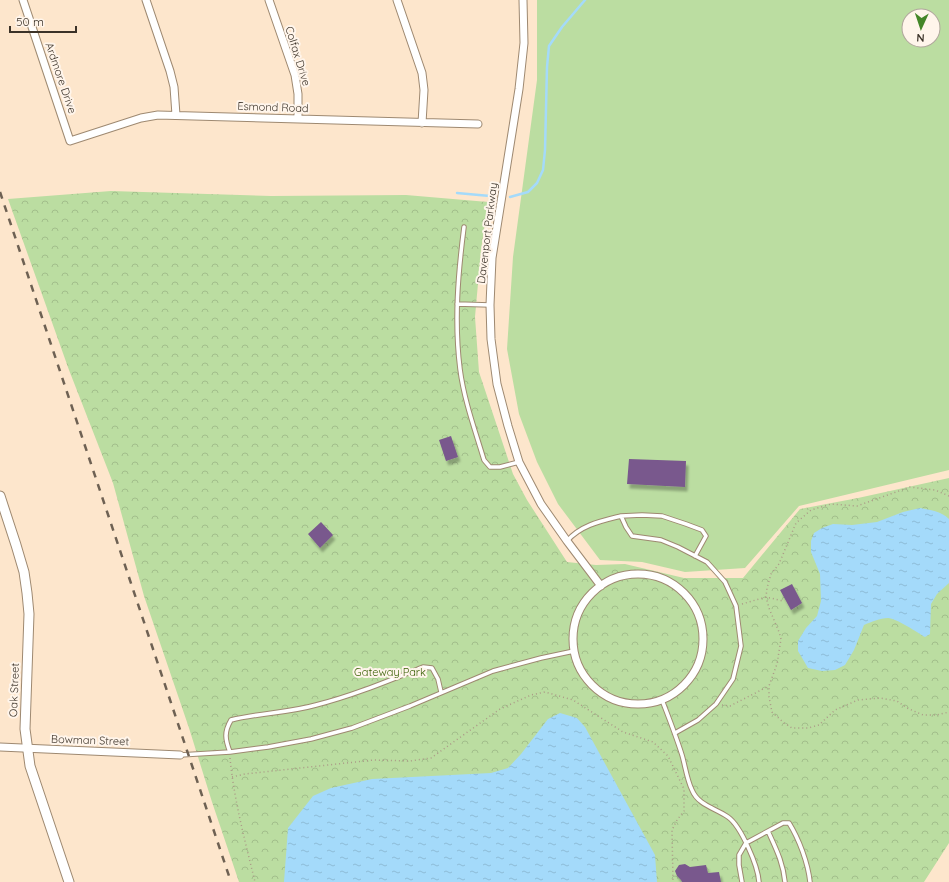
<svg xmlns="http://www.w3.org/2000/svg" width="949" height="882" font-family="Quicksand,sans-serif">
<defs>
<pattern id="park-crowns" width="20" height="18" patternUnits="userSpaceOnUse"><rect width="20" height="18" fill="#bbdda1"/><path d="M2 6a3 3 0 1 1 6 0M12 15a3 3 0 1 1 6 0" fill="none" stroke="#a2be8b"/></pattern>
<pattern id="water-ripples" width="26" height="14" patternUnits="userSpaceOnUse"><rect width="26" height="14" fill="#a4dafa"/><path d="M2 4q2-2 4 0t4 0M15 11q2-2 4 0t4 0" fill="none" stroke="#8ebcd6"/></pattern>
<filter id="shadow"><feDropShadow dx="2.5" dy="4.5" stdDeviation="1" flood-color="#0004"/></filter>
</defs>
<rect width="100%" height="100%" fill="#fde6cc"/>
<path fill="#bbdda1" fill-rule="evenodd" d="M537,0H949V470L799,506L745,568L685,572L642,562L600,560L558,504L537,462L519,414L507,349L513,257L537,80ZM909,16H933V40H909Z"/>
<path fill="url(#park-crowns)" d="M111,191L271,196L406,195L488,202L481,250L475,317L479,372L513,474L527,500L567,562L596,565L625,564L684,578H743L800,509L858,498L949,478V843L924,882H239L212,802L189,728L144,596L113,483L69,370L8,199Z"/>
<path fill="url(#water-ripples)" d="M920,508C930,510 941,511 949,519V583L937,594L931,604L930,634L925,637C918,633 896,618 888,618C880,618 871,622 864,625L854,650L845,665L835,670L822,671L808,668L798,651V641L806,628L817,616L821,601L820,574L811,552V541L814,533L822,528L833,524L852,525L877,522L903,512Z
M560,713L577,718L585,727L655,855L657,882H284L288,828L313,796L331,788L372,779L491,773L508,768L521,754L548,719Z"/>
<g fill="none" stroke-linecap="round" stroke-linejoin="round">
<path stroke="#a4dafa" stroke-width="2.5" d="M457,193L490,196
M510,197L528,192L537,183L543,170L545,150L547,67L549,46L562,27L585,0"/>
</g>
<path fill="#79588d" filter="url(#shadow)" d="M451,436L458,457L446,461L439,440Z
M629,459L686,461L685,487L627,484Z
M321,522L333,535L320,548L308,534Z
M792,584L802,603L791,610L780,590Z
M685,864L690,867L706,865L708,873L719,872L721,882H682L681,880L677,876L675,871L679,865Z"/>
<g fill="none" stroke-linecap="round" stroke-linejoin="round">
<defs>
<path id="service" d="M464,227C458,274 454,321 460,369C464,400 475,430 484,460L490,467H500L519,462
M457,304L490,305
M621,516L642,515L662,516L686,524L702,530L706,536L695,556
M567,541C581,525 601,521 621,516L626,527L632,536L661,540L678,547L707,562L725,582L736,606L741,646L733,679L716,704L698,720L675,733
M662,700C669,718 676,736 682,755C685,765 687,780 692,790C698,805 715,808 728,817C741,826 758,866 759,882
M230,752C225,739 224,732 231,720C259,713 288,713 316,705C352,696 388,681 423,667L432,668L438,679L441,692
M180,755L230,752L268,747L311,739L352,728L410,706L493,671L541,658L574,651
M768,831C776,849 783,862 785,882
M742,882L739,865V855L746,843L783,823H789C799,839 808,863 810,882"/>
<path id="minor" d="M23,0L70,141L141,118L158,115L478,124
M146,0L170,71L174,87L176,115
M269,0L295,75L298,94V119
M397,0L422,73L424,90L422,123
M523,0L524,43L519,89L492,258L490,305L491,339L497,384L508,426L519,462L541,504L567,541L601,586
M573 639a65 65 0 1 1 130 0a65 65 0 1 1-130 0Z
M0,747L180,755"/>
<path id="tertiary" d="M0,496L16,545L24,572L27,593L29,614L25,729L30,766L69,882"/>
</defs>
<use href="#service" stroke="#9e8971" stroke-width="5.5"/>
<use href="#minor" stroke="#9e8971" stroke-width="9"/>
<use href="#tertiary" stroke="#9e8971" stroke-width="11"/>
<path stroke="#ab9a87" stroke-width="1.5" stroke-dasharray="1 3" stroke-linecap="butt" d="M949,496L935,490L910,487L857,506L831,504L811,510L796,523L779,564L771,574L767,588L766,597L769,608L779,632L781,639L777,664L769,686V697L772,712L784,723L792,728H808L819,725L835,710L858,700L880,698L897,701L907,708L923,715H937L949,712
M742,604L766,597L783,601
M722,705L730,706L769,686
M230,758C234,800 245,841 255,882
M232,777L245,774L374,760L410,761L431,758L500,709L531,695L545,692L573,700L623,732L653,742L668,756L684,789V811L677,820L672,830L673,882"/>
<use href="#service" stroke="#fff" stroke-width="3.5"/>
<use href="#minor" stroke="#fff" stroke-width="7"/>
<use href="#tertiary" stroke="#fff" stroke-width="9"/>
<path stroke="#6e6153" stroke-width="2.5" stroke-dasharray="7 7" stroke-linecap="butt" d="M0,192L231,882"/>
</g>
<g text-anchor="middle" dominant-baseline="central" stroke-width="4" stroke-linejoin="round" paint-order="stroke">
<g font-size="11" fill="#3b3228" stroke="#fff5eb">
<text transform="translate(298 56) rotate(73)">Colfax Drive</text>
<text transform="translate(61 78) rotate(71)">Ardmore Drive</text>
<text transform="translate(273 107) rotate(2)">Esmond Road</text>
<text transform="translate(487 233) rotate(-83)">Davenport Parkway</text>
<text transform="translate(14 690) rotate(-88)">Oak Street</text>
<text transform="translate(90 740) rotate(2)">Bowman Street</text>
</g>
<g font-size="11" fill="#375e02" stroke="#fff5eb">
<text x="390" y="672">Gateway Park</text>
</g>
</g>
<g transform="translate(921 28) rotate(183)"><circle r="19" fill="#fff5eb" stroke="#b1a79d"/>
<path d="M0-3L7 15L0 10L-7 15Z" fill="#448628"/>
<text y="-6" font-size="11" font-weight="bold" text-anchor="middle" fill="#3b3228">N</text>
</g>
<path d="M10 26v6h66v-6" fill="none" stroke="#3b3228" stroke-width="2"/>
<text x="16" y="26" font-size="12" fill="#3b3228" stroke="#fff5eb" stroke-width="3" paint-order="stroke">50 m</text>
</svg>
